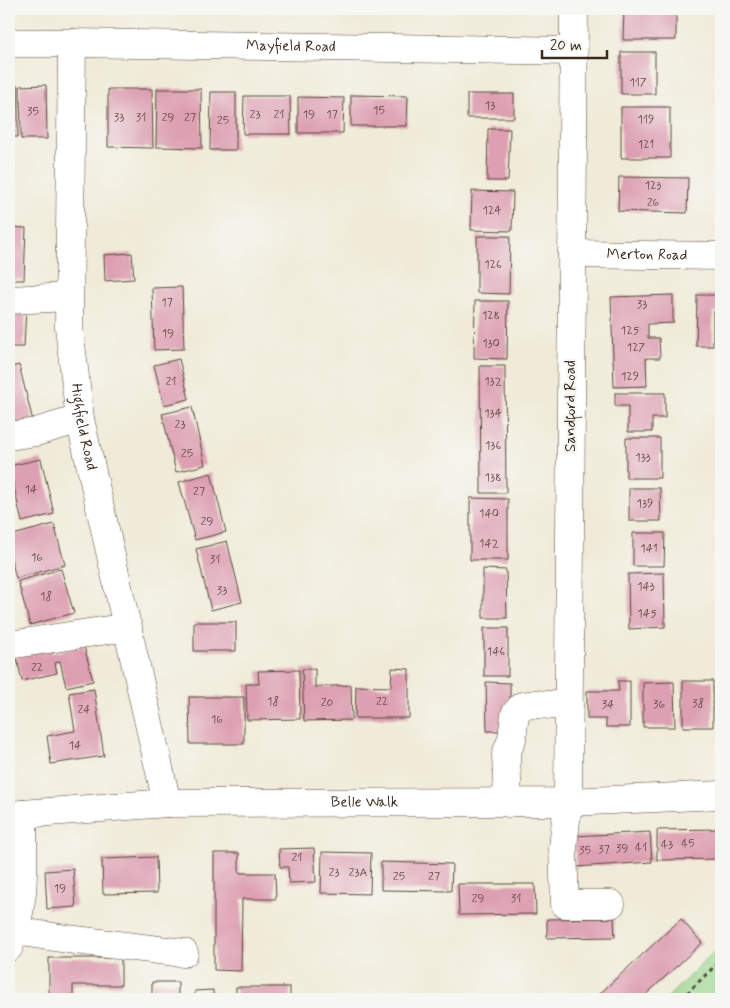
<svg xmlns="http://www.w3.org/2000/svg" width="730" height="1008" font-family="Mynerve,sans-serif">
<rect width="100%" height="100%" fill="#f6f6f2"/>
<filter id="ink" filterUnits="userSpaceOnUse"><feTurbulence type="fractalNoise" baseFrequency=".02" numOctaves="2"/><feDisplacementMap in="SourceGraphic" scale="10" xChannelSelector="R" yChannelSelector="G"/><feConvolveMatrix kernelMatrix="1 2 1 2 8 2 1 2 1" color-interpolation-filters="sRGB"/></filter>
<filter id="wash" filterUnits="userSpaceOnUse"><feTurbulence type="fractalNoise" baseFrequency=".0096" numOctaves="4" result="noise"/><feDisplacementMap in="SourceGraphic" scale="20" xChannelSelector="R" yChannelSelector="G"/><feGaussianBlur stdDeviation="1.12" result="paint"/><feColorMatrix in="noise" values="0 0 0 0 0 0 0 0 0 0 0 0 0 0 0 0 0 1.4 0 .05"/><feComposite in="paint" operator="in"/></filter>
<g filter="url(#wash)">
<rect width="100%" height="100%" fill="#f0ebd8"/>
<path fill="#98d68b" stroke="#6a8054" d="M721,945V999H666Z"/>
<g id="blocks">
<path fill="#dda0b2" d="M624,9H676V40H623Z
M621,52H655V94H621Z
M46,85L47,139H21L20,86Z
M9,86H18V137H9Z
M108,89H152L153,148L108,147Z
M157,89H201L202,148L156,147Z
M211,92H236V150H210Z
M467,94H514V118H467Z
M351,95L408,96L407,126H351Z
M244,96H290L291,134H243Z
M298,97L344,98L343,133H298Z
M621,107H670V158H621Z
M488,129H510L508,181H487Z
M619,177L688,178L687,213L618,211Z
M472,191L513,192L512,231L471,230Z
M9,227L26,228L24,280H9Z
M477,236H510L509,294L477,293Z
M132,253L134,279L105,281L104,255Z
M182,287L184,349L154,350L152,288Z
M673,295V323L648,324V338H659L660,358H646L647,386L614,387L611,297Z
M697,295H721V312H713V346H696Z
M475,301H508L507,359L474,358Z
M9,306L26,307L24,347H9Z
M179,359L189,399L164,405L154,365Z
M19,365L33,421L9,427V368Z
M480,366H505L506,493H481Z
M615,393H665V418H652V432H628V406H615Z
M192,407L205,465L176,472L162,414Z
M626,438H660V478H626Z
M41,459L54,514L22,522L9,466Z
M211,473L226,532L195,540L179,482Z
M629,488H660L661,521H629Z
M470,498L508,499V560H470Z
M54,524L65,565L16,578L9,551V536Z
M633,533H665L664,566H633Z
M227,541L242,602L211,610L196,549Z
M61,569L74,613L30,625L18,581Z
M483,569L506,570L507,618H483Z
M664,573L665,627L629,629L628,574Z
M194,622H236V651H194Z
M484,628H508V676H484Z
M50,645L52,653L84,646L93,681L66,687L60,661L55,663L57,673L22,681L16,654Z
M392,668L409,669V718H355L356,686L391,687Z
M302,669H315V687L351,685L352,720L304,721Z
M299,670L300,719L247,720L246,684H259L258,671Z
M618,681H630V727H606V719H587V691H619Z
M683,681H713V727H683Z
M486,682L510,683V731H487Z
M674,682L675,727H643V683Z
M94,689L104,756L51,764L47,736L75,731L69,693Z
M189,697H244V744H190Z
M721,829V859L657,860V830Z
M650,832L652,862L576,867L574,836Z
M314,848L316,882L289,883L288,867H280L279,849Z
M322,852L371,853L370,894L321,893Z
M214,853H239V873H275L276,899H242L241,971L214,970Z
M156,857L157,893L103,894L102,859Z
M381,862L452,864L451,891L381,890Z
M73,869L76,907L47,909L45,871Z
M458,884H535L536,914L459,915Z
M614,918L615,937L547,938V919Z
M681,919L702,943L641,999H594Z
M49,958H121V985H73V999H49Z
M152,982H178V999H152Z
M236,987H290V999H236Z
M213,990V999H195V991Z"/>
</g>
</g>
<g filter="url(#ink)">
<use href="#blocks" fill-opacity="0" stroke="#56473a" stroke-width="1"/>
<g fill="none" stroke-linecap="round" stroke-linejoin="round">
<defs>
<g id="minor">
<path d="M574,9L568,802L563,847L565,904H611"/>
<path id="s1" d="M9,43H72L573,51"/>
<path id="s2" d="M72,43L69,327L80,419L167,803"/>
<path id="s3" d="M572,254L721,256"/>
<path d="M9,300L69,297"/>
<path d="M9,436L36,432L80,419"/>
<path d="M9,645L128,627"/>
<path d="M508,803L506,754L512,739L515,714L522,706L535,704L569,706"/>
<path id="s4" d="M9,815L167,803L568,802L721,795"/>
<path d="M15,931L67,939L184,953"/>
<path d="M9,947C27,904 23,860 23,814"/>
</g>
</defs>
<use href="#minor" stroke="#56473a" stroke-width="29"/>
<path stroke="#56473a" stroke-width="3" stroke-dasharray="4 4" stroke-linecap="butt" d="M681,999L721,960"/>
<use href="#minor" stroke="#fff" stroke-width="28"/>
</g>
</g>
<g text-anchor="middle" dominant-baseline="central" stroke-width="4.5" stroke-linejoin="round" paint-order="stroke">
<g font-size="12" fill="#644843">
<text x="638" y="83">117</text>
<text x="490" y="106">13</text>
<text x="379" y="111">15</text>
<text x="33" y="112">35</text>
<text x="255" y="115">23</text>
<text x="279" y="115">21</text>
<text x="309" y="115">19</text>
<text x="332" y="115">17</text>
<text x="119" y="118">33</text>
<text x="141" y="118">31</text>
<text x="168" y="118">29</text>
<text x="190" y="118">27</text>
<text x="646" y="120">119</text>
<text x="223" y="121">25</text>
<text x="646" y="145">121</text>
<text x="653" y="186">123</text>
<text x="653" y="203">26</text>
<text x="492" y="211">124</text>
<text x="493" y="265">126</text>
<text x="167" y="303">17</text>
<text x="642" y="305">33</text>
<text x="491" y="316">128</text>
<text x="630" y="331">125</text>
<text x="168" y="334">19</text>
<text x="491" y="344">130</text>
<text x="636" y="348">127</text>
<text x="630" y="377">129</text>
<text x="171" y="382">21</text>
<text x="493" y="382">132</text>
<text x="493" y="414">134</text>
<text x="180" y="425">23</text>
<text x="493" y="446">136</text>
<text x="187" y="454">25</text>
<text x="643" y="458">133</text>
<text x="493" y="478">138</text>
<text x="31" y="490">14</text>
<text x="199" y="492">27</text>
<text x="645" y="504">139</text>
<text x="489" y="514">140</text>
<text x="207" y="522">29</text>
<text x="489" y="544">142</text>
<text x="649" y="549">141</text>
<text x="37" y="558">16</text>
<text x="215" y="560">31</text>
<text x="646" y="587">143</text>
<text x="222" y="591">33</text>
<text x="46" y="597">18</text>
<text x="647" y="614">145</text>
<text x="496" y="652">146</text>
<text x="37" y="668">22</text>
<text x="273" y="702">18</text>
<text x="382" y="702">22</text>
<text x="327" y="703">20</text>
<text x="698" y="704">38</text>
<text x="608" y="705">34</text>
<text x="659" y="705">36</text>
<text x="84" y="710">24</text>
<text x="217" y="720">16</text>
<text x="75" y="746">14</text>
<text x="688" y="844">45</text>
<text x="667" y="845">43</text>
<text x="641" y="848">41</text>
<text x="622" y="849">39</text>
<text x="604" y="850">37</text>
<text x="585" y="851">35</text>
<text x="297" y="858">21</text>
<text x="334" y="873">23</text>
<text x="358" y="873">23A</text>
<text x="399" y="877">25</text>
<text x="434" y="877">27</text>
<text x="60" y="889">19</text>
<text x="478" y="899">29</text>
<text x="516" y="899">31</text>
</g>
<g font-size="15" fill="#3b2a1e" stroke="#f6f6f2">
<text stroke="none"><textPath href="#s1" startOffset="282">Mayfield Road</textPath></text>
<text stroke="none"><textPath href="#s3" startOffset="75">Merton Road</textPath></text>
<text transform="translate(571 406) rotate(-90)">Sandford Road</text>
<text stroke="none"><textPath href="#s2" startOffset="385">Highfield Road</textPath></text>
<text stroke="none"><textPath href="#s4" startOffset="356">Belle Walk</textPath></text>
</g>
</g>
<rect width="730" height="1008" fill="none" stroke="#f6f6f2" stroke-width="30"/>
<path d="M542 50v8h65v-8" fill="none" stroke="#3b2a1e" stroke-width="2.5"/>
<text x="550" y="50" font-size="15" fill="#3b2a1e" stroke="#f6f6f2" stroke-width="4" paint-order="stroke">20 m</text>
</svg>
